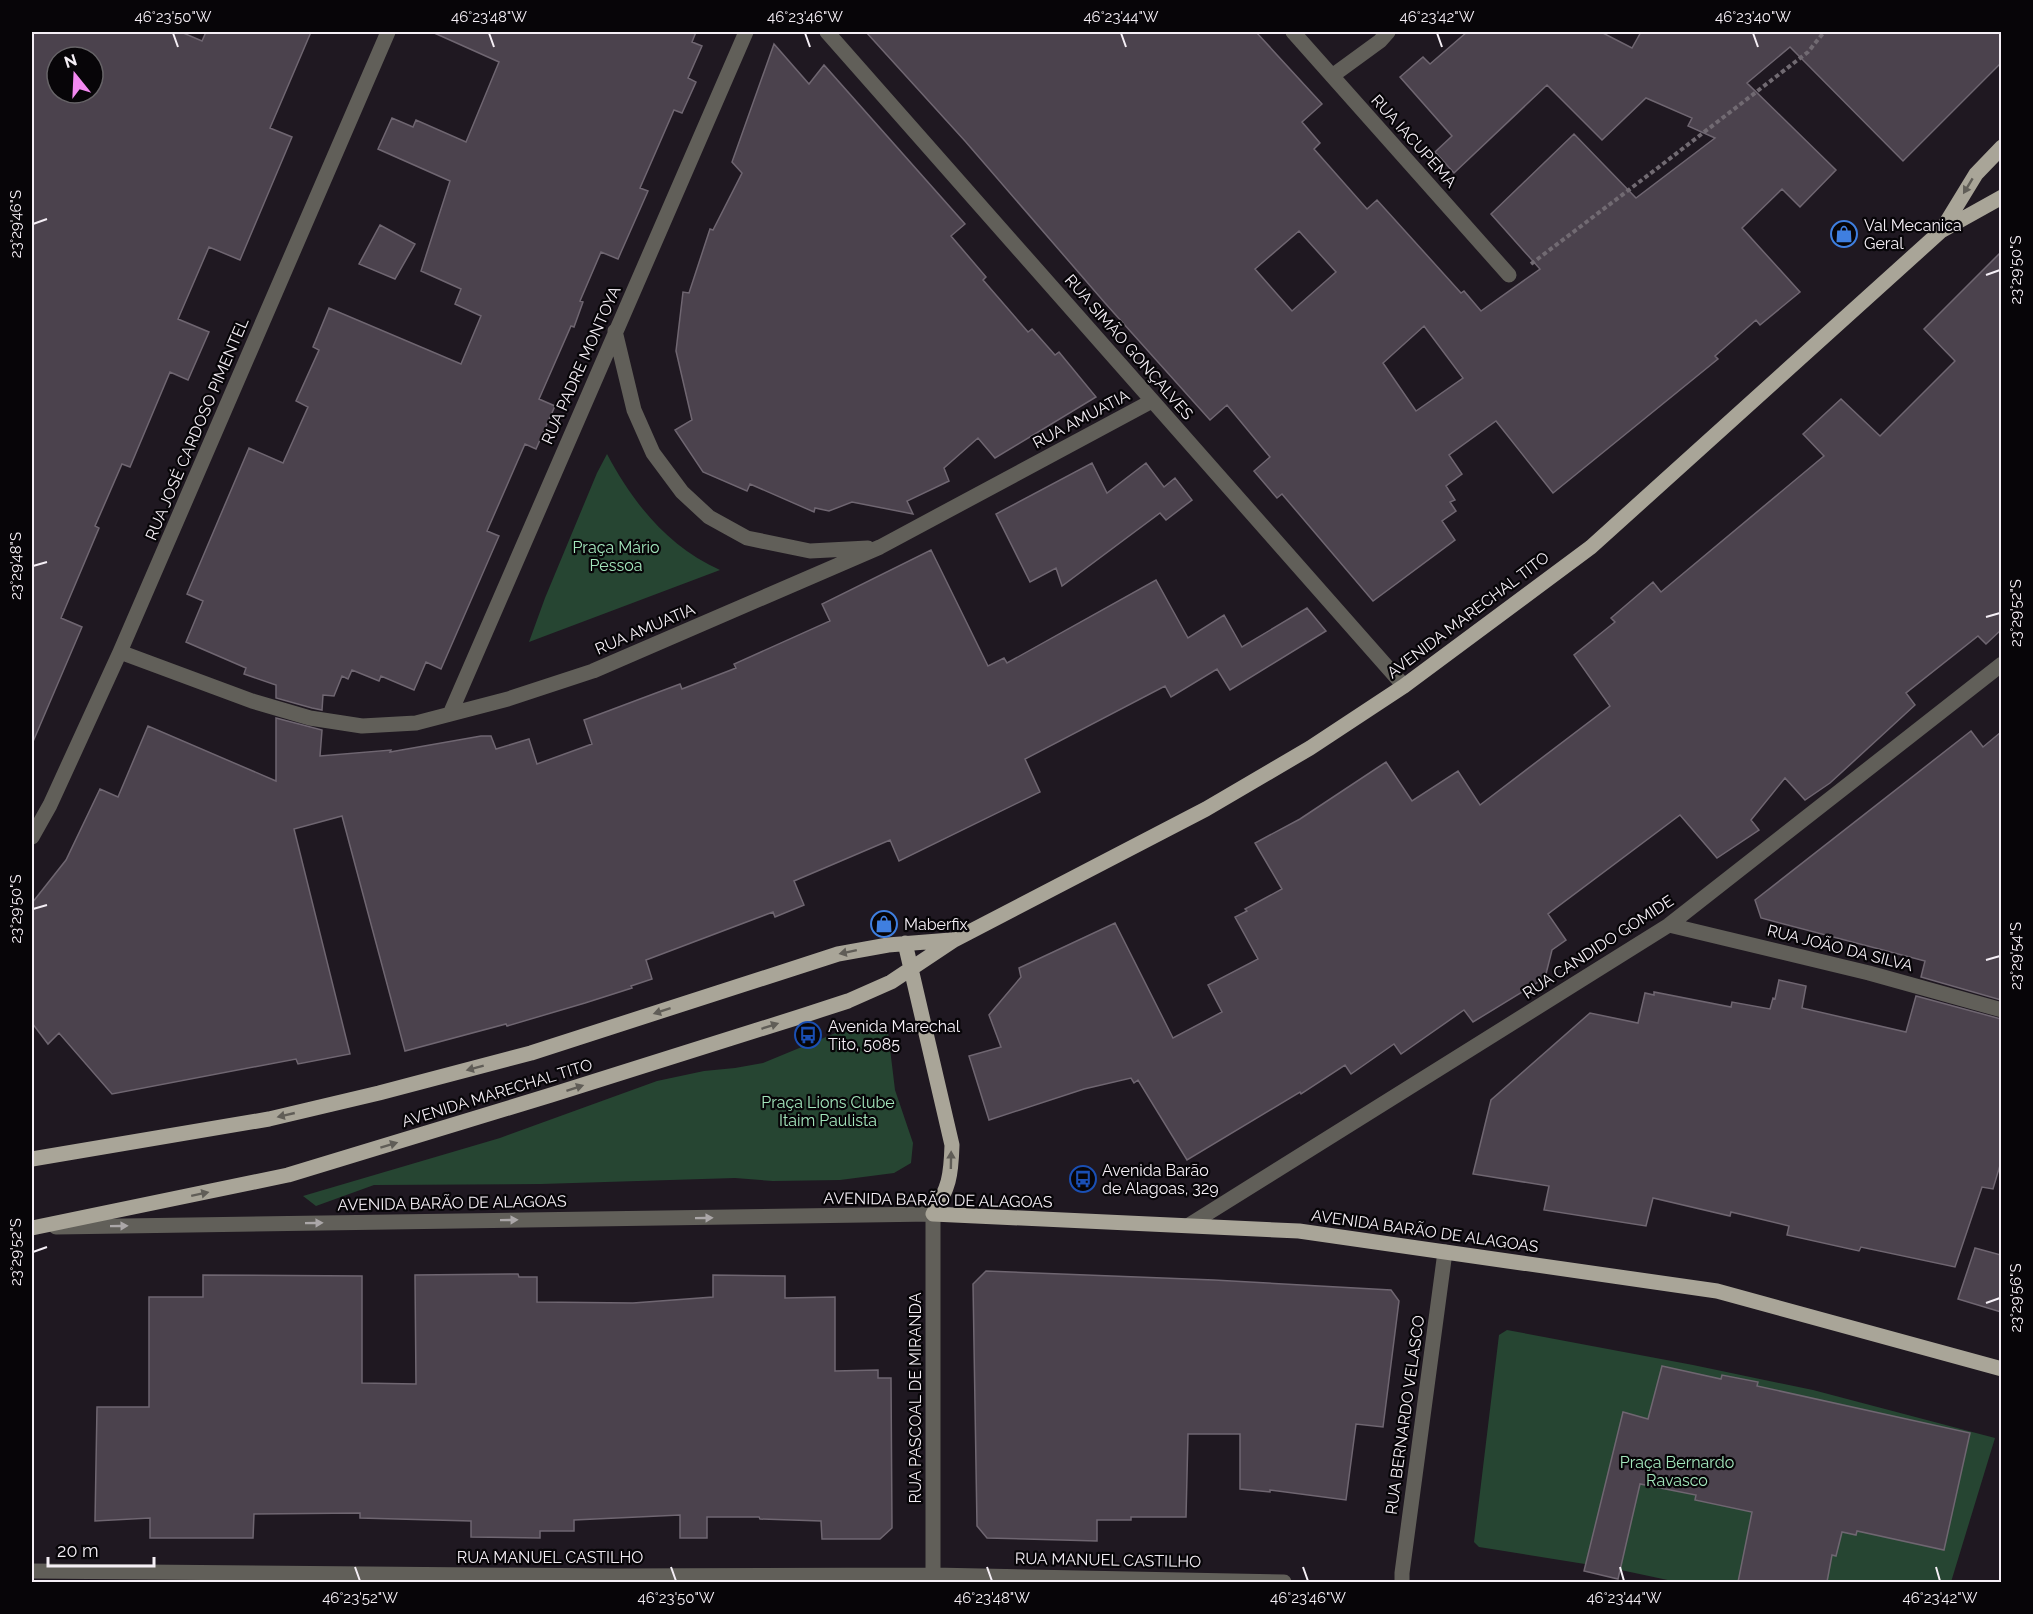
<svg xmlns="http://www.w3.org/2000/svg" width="2033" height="1614" font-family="Raleway,sans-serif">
<rect width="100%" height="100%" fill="#1f1821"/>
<path fill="#264532" d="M607,454C633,503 668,547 720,570L529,642L545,598L597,473Z
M855,1025L888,1032L895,1090L913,1143L911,1163L894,1173L840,1180L773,1181L735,1178L541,1184L374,1185L316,1206L303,1196L500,1138L657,1081L704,1071L735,1068L763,1063Z
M1507,1330L1693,1365L1813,1390L1995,1438L1951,1582H1677L1616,1569L1479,1547L1474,1542L1499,1335Z"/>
<path fill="#4b424d" stroke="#6f6671" stroke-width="1.5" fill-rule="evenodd" d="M32,32H181L202,41L206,32H311L270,128L292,137L240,260L209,247L178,319L209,332L188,380L170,372L130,467L122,464L95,526L99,528L61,618L82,627L32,744ZM57,57H93V93H57Z
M432,32H696L692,42L702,46L688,78L696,82L682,113L674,110L640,188L648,191L618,259L601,252L580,301L583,302L574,327L571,326L539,399L555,406L536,449L525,444L487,531L499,536L441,669L426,662L414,690L381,676L379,681L352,670L348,679L342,676L334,696L323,695L322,710L312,708L276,698V685L244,674L246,668L186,642L203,601L187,594L249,448L283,463L308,407L296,401L319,350L313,347L329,308L461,364L481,316L455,304L461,289L421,271L450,181L378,149L392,118L413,127L416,120L466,142L499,62Z
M866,32H1256L1322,104L1302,122L1320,143L1314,149L1367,209L1377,200L1461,293L1464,291L1481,311L1540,269L1491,214L1574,134L1636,198L1715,138L1688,126L1692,118L1646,98L1602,140L1547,85L1454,173L1435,152L1452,136L1400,77L1423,57L1430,64L1467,32H1601L1632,48L1641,32H2001V63L1903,161L1790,47L1747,83L1836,170L1800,207L1782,189L1742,228L1800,292L1760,325L1756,320L1715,356L1718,359L1553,493L1496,421L1449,455L1462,474L1446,486L1455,500L1450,502L1456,511L1442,521L1455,540L1373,601L1282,494L1277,498L1254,471L1270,457L1227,405L1210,420L1105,303L965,141ZM1299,231L1336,272L1292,311L1255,269ZM1424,326L1463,378L1416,411L1383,363Z
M774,44L809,84L824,65L965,224L951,236L986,277L983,280L1028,332L1032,329L1055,355L1059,352L1096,397L995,458L978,438L944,468L949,481L907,501L913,514L852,502L829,511L815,508L814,512L750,484L747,491L703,472L675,430L692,420L676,351L683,292L689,293L710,229L713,230L742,173L732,162Z
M380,225L415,244L395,279L359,264Z
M2001,252V630L1986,644L1978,636L1906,693L1915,705L1830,783L1805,800L1785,778L1751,820L1759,830L1717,858L1680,815L1548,914L1566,940L1552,950L1545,978L1473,1022L1464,1010L1401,1054L1394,1044L1351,1074L1345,1065L1301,1094L1300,1092L1187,1160L1138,1080L1134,1083L1131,1078L1084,1089L989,1120L969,1056L1001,1047L989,1015L1021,977L1019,968L1115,923L1173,1038L1222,1012L1208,985L1258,959L1235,917L1247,911L1245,909L1282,889L1255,843L1300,819L1386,762L1412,801L1458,771L1480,805L1610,706L1574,655L1615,622L1611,618L1653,582L1661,592L1824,456L1803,434L1841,399L1880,436L1955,361L1924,329Z
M1092,463L1107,493L1146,463L1164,487L1175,478L1192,500L1166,520L1160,513L1062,586L1056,568L1030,582L996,514Z
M931,550L988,666L1004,658L1007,663L1156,580L1188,638L1224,615L1242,647L1307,608L1326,631L1230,690L1217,669L1171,697L1165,686L1025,759L1040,792L899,861L890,840L794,881L804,905L775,917L773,912L646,960L652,979L631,986L632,988L585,1003L507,1026L506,1024L405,1051L342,816L294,829L350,1054L298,1064L296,1059L112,1094L59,1033L48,1044L32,1023V903L66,860L100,789L118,797L148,726L276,781V718L322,730L320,756L391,750L390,752L481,736H491L496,749L529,739L537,764L592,744L584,720L680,684L682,689L736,668L734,664L830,621L822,604Z
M1971,731L1983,747L2001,732V1000L1921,977L1925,961L1761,918L1755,900Z
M1779,980L1806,986L1802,1008L1906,1032L1916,996L2001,1019V1162L1993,1189L1982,1187L1955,1267L1861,1247L1859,1251L1787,1235L1789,1226L1731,1212L1730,1216L1653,1198L1646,1226L1544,1210L1549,1186L1473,1174L1491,1100L1590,1013L1638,1023L1645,993L1654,995V992L1731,1007L1732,1002L1770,1009L1773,998L1775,999Z
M1975,1248L2001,1255V1312L1958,1299Z
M986,1271L1214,1280L1391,1290L1399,1301L1383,1427L1356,1424L1346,1500L1270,1490V1492L1240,1489V1434H1188L1186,1517H1131V1520H1097V1541L987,1538L977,1526L973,1284Z
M518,1274L519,1277H537V1302L633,1303L713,1297V1275L785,1276V1298L835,1297V1371L878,1370V1378H891L892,1528L880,1539H822L821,1521L760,1519L759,1517H707V1538H680V1515L574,1520V1531H540V1538L471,1537V1521L360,1518V1513L254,1514L253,1538H150V1518L95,1521L97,1407H149V1297H203V1275L362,1276V1383L416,1384L415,1275Z
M1662,1366L1721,1379L1722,1375L1758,1382L1757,1386L1970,1433L1944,1550L1857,1531L1856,1535L1842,1532L1836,1556L1832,1555L1827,1582H1738L1752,1512L1695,1500L1696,1495L1640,1484L1618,1579L1584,1571L1623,1412L1648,1419Z"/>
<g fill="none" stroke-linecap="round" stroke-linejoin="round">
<path stroke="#716a72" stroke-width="4" stroke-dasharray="4.5 3" stroke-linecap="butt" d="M1531,264L1655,170L1808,52L1824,32"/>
<path stroke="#615f59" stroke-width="15" d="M827,32L1404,686
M1293,32L1509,275
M1332,76L1380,41L1388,32
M615,331L634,410L653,453L682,492L709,517L747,538L810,551L868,548
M120,652L252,701L310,718L362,726L416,723L508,699L593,671L880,547L1152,401
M450,714L746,32
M32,837L50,805L120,652L388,32
M1669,925L1869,973L2002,1010
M1189,1225L1669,925L2002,664
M56,1227L933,1214V1582
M32,1571L610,1576L933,1575L1284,1582
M1402,1582V1573L1445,1252"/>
<path stroke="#a9a598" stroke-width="15" d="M1943,228L1976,174L2002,147
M905,943L952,1145C951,1177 949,1187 933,1214L1299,1231L1717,1291L2002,1369
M32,1159L269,1119L379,1093L531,1053L838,954L888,945L951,940
M32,1228L288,1175L551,1095L802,1016L848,1001L891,982L954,940L1206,809L1310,748L1404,686L1591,547L1941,231L2002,197"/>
</g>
<defs><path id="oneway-solid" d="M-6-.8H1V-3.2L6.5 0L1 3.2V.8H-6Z" transform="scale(1.5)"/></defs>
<g fill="#605d57">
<use href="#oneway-solid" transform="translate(1968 186) rotate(121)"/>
<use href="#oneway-solid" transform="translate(848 952) rotate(168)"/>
<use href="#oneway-solid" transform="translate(662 1011) rotate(162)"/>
<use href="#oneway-solid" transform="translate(770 1026) rotate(-18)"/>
<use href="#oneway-solid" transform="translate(475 1068) rotate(165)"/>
<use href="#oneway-solid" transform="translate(575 1088) rotate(-18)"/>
<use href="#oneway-solid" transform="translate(286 1115) rotate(167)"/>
<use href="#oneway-solid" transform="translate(389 1145) rotate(-17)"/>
<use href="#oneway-solid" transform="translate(951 1160) rotate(-89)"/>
<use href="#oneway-solid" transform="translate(200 1194) rotate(-12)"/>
</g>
<g fill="#aba7a8">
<use href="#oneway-solid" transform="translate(704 1218) rotate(-1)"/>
<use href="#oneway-solid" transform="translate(509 1220) rotate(-1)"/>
<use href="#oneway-solid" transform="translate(314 1223) rotate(-1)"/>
<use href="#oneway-solid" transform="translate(119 1226) rotate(-1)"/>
</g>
<path fill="none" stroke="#f5eff6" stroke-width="2" d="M173,33L178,47M489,33L494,47M805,33L810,47M1121,33L1126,47M1437,33L1442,47M1753,33L1758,47M33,224L47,219M1986,275L2000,270M33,566L47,562M1986,617L2000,613M33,909L47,905M1986,960L2000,956M33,1252L47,1247M1986,1303L2000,1298M355,1567L360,1581M671,1567L676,1581M987,1567L992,1581M1303,1567L1308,1581M1620,1567L1624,1581M1936,1567L1940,1581"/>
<defs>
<symbol id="shop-ring" viewBox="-11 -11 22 22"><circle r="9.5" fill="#070508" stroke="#3f7fe0" stroke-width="1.5"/><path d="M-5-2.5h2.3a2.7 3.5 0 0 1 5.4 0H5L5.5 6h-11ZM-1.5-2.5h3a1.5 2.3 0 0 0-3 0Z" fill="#3f7fe0"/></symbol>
<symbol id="bus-ring" viewBox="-11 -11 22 22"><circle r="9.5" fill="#070508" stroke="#1a4fb4" stroke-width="1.5"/><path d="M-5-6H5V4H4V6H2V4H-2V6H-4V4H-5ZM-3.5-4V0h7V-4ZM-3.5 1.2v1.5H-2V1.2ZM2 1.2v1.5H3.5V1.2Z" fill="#1a4fb4"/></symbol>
</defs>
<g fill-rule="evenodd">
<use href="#shop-ring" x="1829" y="219" width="30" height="30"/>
<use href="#shop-ring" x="869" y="909" width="30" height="30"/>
<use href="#bus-ring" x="793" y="1020" width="30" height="30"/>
<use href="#bus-ring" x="1068" y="1164" width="30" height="30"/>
</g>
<g text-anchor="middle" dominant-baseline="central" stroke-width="4.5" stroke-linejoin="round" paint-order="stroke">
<g font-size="16" fill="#f5eff6" stroke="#070508">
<text transform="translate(1414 141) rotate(48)">RUA IACUPEMA</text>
<text transform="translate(1129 347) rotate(49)">RUA SIMÃO GONÇALVES</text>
<text transform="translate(581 365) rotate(-66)">RUA PADRE MONTOYA</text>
<text transform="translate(1081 419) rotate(-28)">RUA AMUATIA</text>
<text transform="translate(197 429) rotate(-67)">RUA JOSÉ CARDOSO PIMENTEL</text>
<text transform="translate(1468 615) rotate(-37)">AVENIDA MARECHAL TITO</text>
<text transform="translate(645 629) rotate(-23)">RUA AMUATIA</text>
<text transform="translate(1598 947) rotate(-33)">RUA CANDIDO GOMIDE</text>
<text transform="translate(1840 948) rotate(14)">RUA JOÃO DA SILVA</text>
<text transform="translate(497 1093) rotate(-17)">AVENIDA MARECHAL TITO</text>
<text transform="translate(938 1200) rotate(1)">AVENIDA BARÃO DE ALAGOAS</text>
<text transform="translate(452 1203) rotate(-1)">AVENIDA BARÃO DE ALAGOAS</text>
<text transform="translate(1425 1231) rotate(8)">AVENIDA BARÃO DE ALAGOAS</text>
<text transform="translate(915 1398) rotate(-90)">RUA PASCOAL DE MIRANDA</text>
<text transform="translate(1405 1415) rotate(-82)">RUA BERNARDO VELASCO</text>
<text x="550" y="1557">RUA MANUEL CASTILHO</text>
<text transform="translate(1108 1560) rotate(1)">RUA MANUEL CASTILHO</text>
</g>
<g font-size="16" fill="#f5eff6" stroke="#070508" text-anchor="start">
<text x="1864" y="225">Val Mecanica<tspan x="1864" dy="18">Geral</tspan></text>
<text x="904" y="924">Maberfix</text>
<text x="828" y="1026">Avenida Marechal<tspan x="828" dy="18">Tito, 5085</tspan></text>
<text x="1102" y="1170">Avenida Barão<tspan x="1102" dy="18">de Alagoas, 329</tspan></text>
</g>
<g font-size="16" fill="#a3e6bc" stroke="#070508">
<text x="616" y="547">Praça Mário<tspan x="616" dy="18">Pessoa</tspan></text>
<text x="828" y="1102">Praça Lions Clube<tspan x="828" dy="18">Itaim Paulista</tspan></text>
<text x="1677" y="1462">Praça Bernardo<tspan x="1677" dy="18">Ravasco</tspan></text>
</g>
</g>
<rect width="2033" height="1614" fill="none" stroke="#070508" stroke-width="66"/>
<g transform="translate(75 75) rotate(342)"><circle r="28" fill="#070508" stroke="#666367" stroke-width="1.5"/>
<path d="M0-4.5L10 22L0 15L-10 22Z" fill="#f389f1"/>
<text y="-9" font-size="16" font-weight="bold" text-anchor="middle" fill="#f5eff6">N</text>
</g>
<path d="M48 1557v9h106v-9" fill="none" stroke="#f5eff6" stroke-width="3"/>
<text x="57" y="1557" font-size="18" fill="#f5eff6" stroke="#070508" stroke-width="4.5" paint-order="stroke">20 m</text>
<rect x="33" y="33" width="1967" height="1548" fill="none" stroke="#f5eff6" stroke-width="2"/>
<g font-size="15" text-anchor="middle" fill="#f5eff6">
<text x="173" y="22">46°23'50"W</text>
<text x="489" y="22">46°23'48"W</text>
<text x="805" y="22">46°23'46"W</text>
<text x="1121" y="22">46°23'44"W</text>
<text x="1437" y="22">46°23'42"W</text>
<text x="1753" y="22">46°23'40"W</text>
<text transform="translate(16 224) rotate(-90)" y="5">23°29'46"S</text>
<text transform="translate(2016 270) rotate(-90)" y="5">23°29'50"S</text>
<text transform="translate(16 566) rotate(-90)" y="5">23°29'48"S</text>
<text transform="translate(2016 613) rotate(-90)" y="5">23°29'52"S</text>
<text transform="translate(16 909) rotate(-90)" y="5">23°29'50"S</text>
<text transform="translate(2016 956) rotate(-90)" y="5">23°29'54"S</text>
<text transform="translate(16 1252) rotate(-90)" y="5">23°29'52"S</text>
<text transform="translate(2016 1298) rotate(-90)" y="5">23°29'56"S</text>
<text x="360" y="1603">46°23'52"W</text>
<text x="676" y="1603">46°23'50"W</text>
<text x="992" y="1603">46°23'48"W</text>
<text x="1308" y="1603">46°23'46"W</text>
<text x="1624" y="1603">46°23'44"W</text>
<text x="1940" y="1603">46°23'42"W</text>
</g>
</svg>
